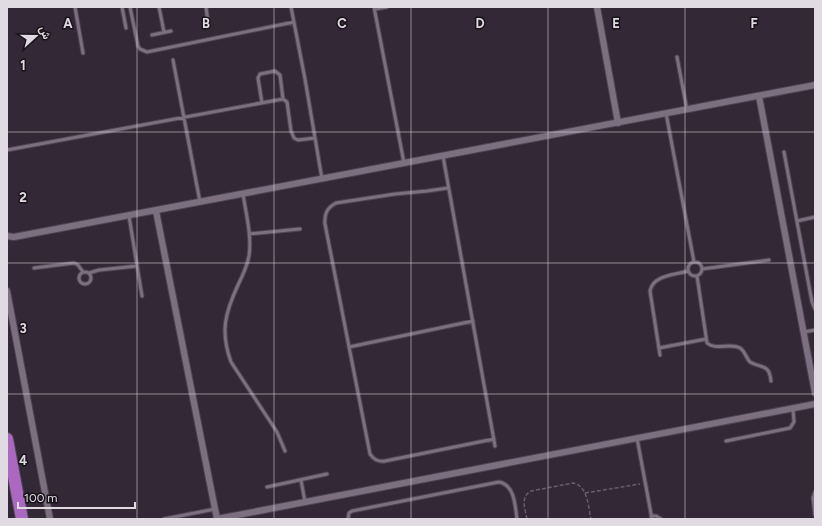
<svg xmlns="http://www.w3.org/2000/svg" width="822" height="526" font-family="Figtree,Vazirmatn,sans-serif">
<rect width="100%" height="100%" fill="#332836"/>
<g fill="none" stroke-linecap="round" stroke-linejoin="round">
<defs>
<path id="lane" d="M75,7L83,53
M122,7L126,28
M130,7L138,46L140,49L147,52L294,22
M159,7L164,32
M206,7L208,23
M291,7L305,79L322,179
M374,7L404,163
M375,9L387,7
M152,35L171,31
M677,57L687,110
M173,60L200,202
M262,103L258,78L260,74L275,71L280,75L283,99
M666,113L694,262
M7,150L283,99L287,102L291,131L294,138L298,140L315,138
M784,152L812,302L815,309
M443,156L495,446
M448,188L427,191L395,194L336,203C327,208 324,214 325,224L370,454C374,460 378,462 385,461L494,439
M243,194C246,214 252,236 249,256C247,266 243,275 238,285C225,313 220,332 231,362L277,432L285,451
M129,216L142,296
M797,221L815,217
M249,234L300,229
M688 269a7 7 0 1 1 14 0a7 7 0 1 1-14 0Z
M34,268L74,263L78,265L83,272
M702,269L769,260
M79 278a6 6 0 1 1 12 0a6 6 0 1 1-12 0Z
M89,273L99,270L137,266
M697,276L707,343C716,351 730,342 740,348C745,351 746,358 750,362C762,369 769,363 771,381
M804,332L815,330
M349,347L473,321
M659,348L706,339
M660,355L650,291C653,275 675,275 688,271
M637,438L652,519
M726,441L790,428L794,422L793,409
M301,480L305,502
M267,487L327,474
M815,492L813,498L815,515
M651,516H656L661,519
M164,519L215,509
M348,519L349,513L352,511L499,482C515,485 515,506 517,519"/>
<path id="street" d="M597,7L618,123
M759,96L815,393
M156,211L217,519
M7,236L14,237L815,85
M7,291L50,519
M217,519L815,404"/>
<path id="highway" d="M7,439L22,519"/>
</defs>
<use href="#lane" stroke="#4d4551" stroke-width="5"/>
<use href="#street" stroke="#4d4551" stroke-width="8"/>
<use href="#highway" stroke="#4d4551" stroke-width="14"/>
<path stroke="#675d6a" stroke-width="1.5" stroke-dasharray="4 2" stroke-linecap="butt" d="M585,493L640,484
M527,519C525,509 520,497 531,491L573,483C588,486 588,506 591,519"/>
<use href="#lane" stroke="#7b6f80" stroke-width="3"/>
<use href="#street" stroke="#7b6f80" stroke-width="6"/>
<use href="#highway" stroke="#aa68c1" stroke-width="12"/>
</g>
<path fill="none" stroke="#e0dae3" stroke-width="1" stroke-opacity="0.55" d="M137,7V519M274,7V519M411,7V519M548,7V519M685,7V519M7,132H815M7,263H815M7,394H815"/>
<g font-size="13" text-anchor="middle" font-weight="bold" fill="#e0dae3" stroke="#181319" stroke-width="3" stroke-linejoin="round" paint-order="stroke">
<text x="68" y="28">A</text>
<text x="206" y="28">B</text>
<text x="342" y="28">C</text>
<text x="480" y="28">D</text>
<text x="616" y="28">E</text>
<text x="754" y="28">F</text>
<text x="23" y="70">1</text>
<text x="23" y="202">2</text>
<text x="23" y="333">3</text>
<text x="23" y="465">4</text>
</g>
<rect width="822" height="526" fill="none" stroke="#e0dae3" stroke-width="16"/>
<g transform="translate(36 36) rotate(69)" stroke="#181319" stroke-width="3" paint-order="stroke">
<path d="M0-3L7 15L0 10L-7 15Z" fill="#e0dae3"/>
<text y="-6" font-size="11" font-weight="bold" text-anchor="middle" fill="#e0dae3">ش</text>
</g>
<path d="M18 502v6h117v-6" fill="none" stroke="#e0dae3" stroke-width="2"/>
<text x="24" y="502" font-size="12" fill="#e0dae3" stroke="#181319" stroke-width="3" paint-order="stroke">100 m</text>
</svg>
